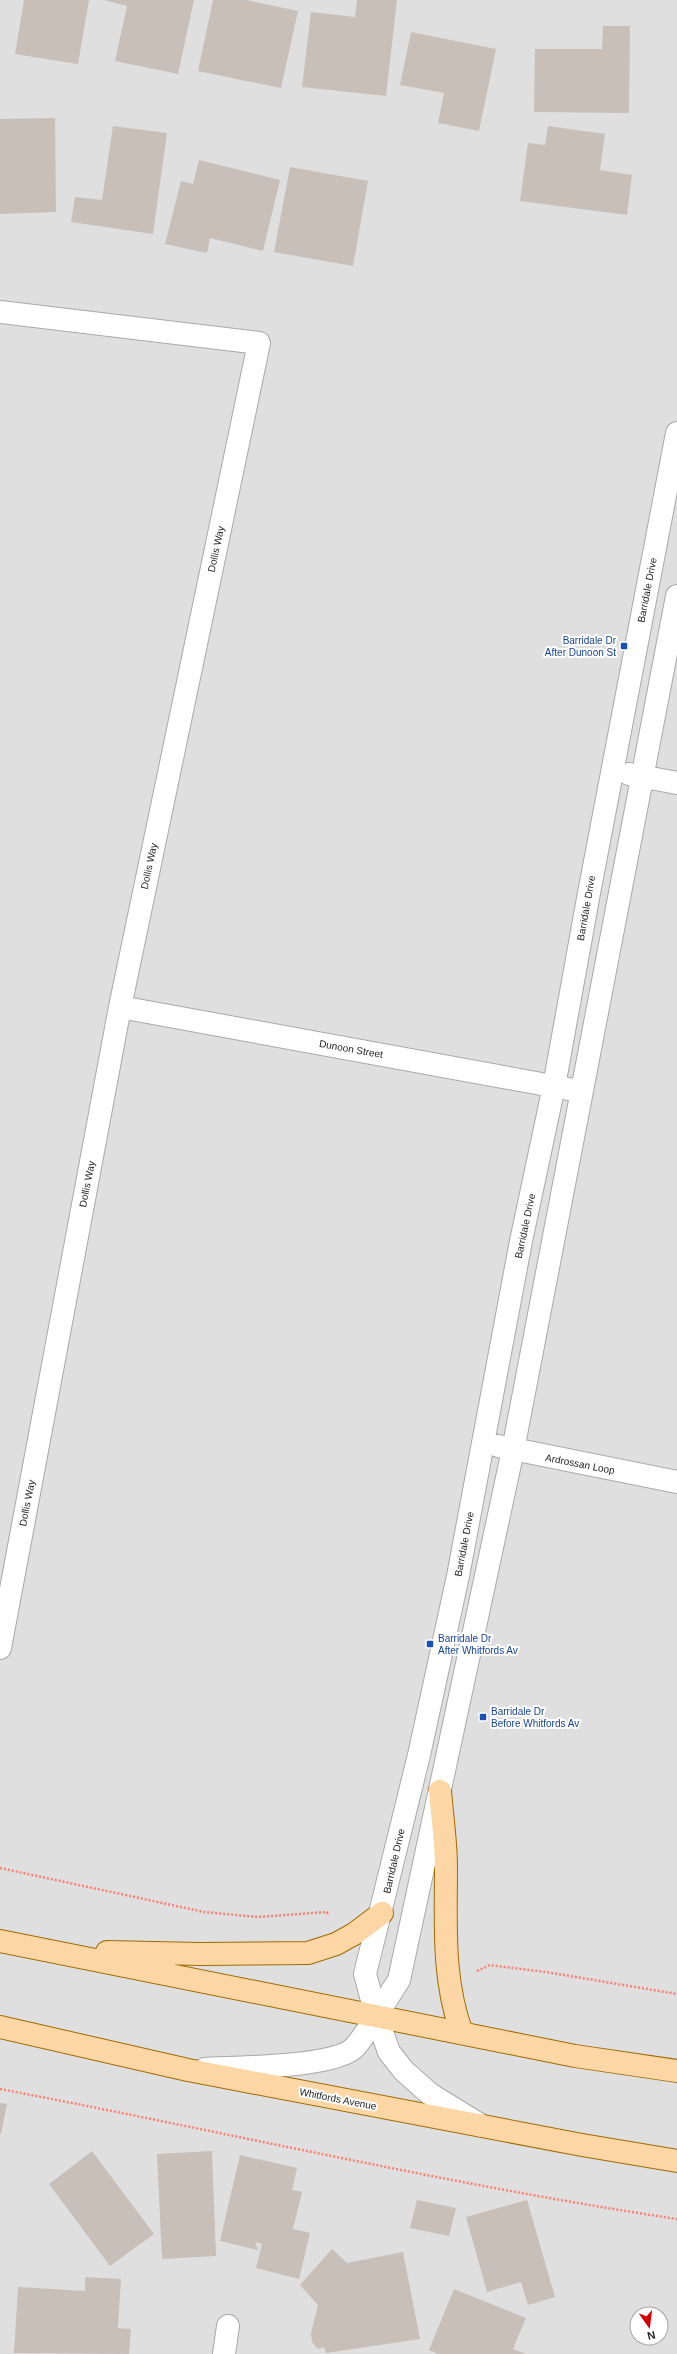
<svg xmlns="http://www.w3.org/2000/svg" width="677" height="2354" font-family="Helvetica,sans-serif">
<rect width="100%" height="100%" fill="#f2efe9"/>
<path fill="#e0dfdf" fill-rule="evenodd" d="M0,0H677V2354H0ZM637,2314H661V2338H637Z"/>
<path fill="#c7bfb8" d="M24,0H89L78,64L15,54Z
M104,0H194L178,74L115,61L127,6Z
M213,0H246L298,11L281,88L198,71Z
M357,0H397L386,96L302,87L311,12L355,17Z
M603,26H630L629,113L534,112L535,49H602Z
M411,32L496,49L479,131L438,123L444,93L400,85Z
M55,118L56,212L0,214V119Z
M113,126L167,133L153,234L71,222L75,197L102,200Z
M548,126L605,134L600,170L632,175L627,215L520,201L528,143L545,145Z
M199,160L280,180L263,251L210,238L207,253L165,244L181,181L193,184Z
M290,167L368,181L353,266L274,252Z
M0,2103L7,2104L1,2134H0Z
M92,2151L154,2234L110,2266L49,2184Z
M212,2151L216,2256L162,2259L157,2154Z
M240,2155L297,2168L292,2190L302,2192L293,2229L310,2233L299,2279L256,2268L262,2244L255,2242L258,2250L220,2241Z
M417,2200L456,2208L449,2236L410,2228Z
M527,2200L555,2297L528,2305L521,2282L487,2292L466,2217Z
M332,2249L347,2263L403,2252L420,2339L326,2353L324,2347L318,2349L312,2342L311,2333L318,2305L300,2285Z
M85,2277L121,2279L118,2328L131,2329L129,2354L14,2353L18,2287L85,2291Z
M454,2289L526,2318L513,2349L526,2354H438L429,2350Z"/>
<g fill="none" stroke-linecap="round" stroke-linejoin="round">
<defs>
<path id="minor" d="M0,312L259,343L120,1007L0,1648
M629,774L677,783
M120,1007L569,1089
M498,1446L677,1482
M205,2069C236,2067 335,2068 355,2047C369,2031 386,1999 399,1980L513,1450L677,596
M482,2126L430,2094L404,2071L389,2052L376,2015L365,1974L419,1755L458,1576L521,1241L554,1086L589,893L677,433
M224,2354L228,2326"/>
<path id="major" d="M440,1791C442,1816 446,1842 446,1867C446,1922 442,1980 462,2033
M0,1941L575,2056L677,2071
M107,1952L200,1954L308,1953L336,1944L354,1934L382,1913
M0,2027L188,2070L582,2145L677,2161"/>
</defs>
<use href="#minor" stroke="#a9a9a9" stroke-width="24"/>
<use href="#major" stroke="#a06b00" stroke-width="24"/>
<path stroke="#fa8072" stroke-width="2.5" stroke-dasharray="2 2" stroke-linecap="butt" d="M0,1868L204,1912L258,1917L327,1912L328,1916
M477,1971L490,1965L546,1972L677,1994
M0,2089C226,2132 450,2185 677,2219"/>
<use href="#minor" stroke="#fff" stroke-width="22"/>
<use href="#major" stroke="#fcd6a4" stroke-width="22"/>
</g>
<g fill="#1a4fb4" stroke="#fff" stroke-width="1.5">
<rect x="620" y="642" width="8" height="8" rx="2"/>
<rect x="426" y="1640" width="8" height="8" rx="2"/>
<rect x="479" y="1713" width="8" height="8" rx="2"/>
</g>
<g text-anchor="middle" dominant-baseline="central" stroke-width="4" stroke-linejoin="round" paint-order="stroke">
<g font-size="10" fill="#222" stroke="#fff">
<text transform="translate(216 549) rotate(-78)">Dollis Way</text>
<text transform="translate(647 590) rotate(-79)">Barridale Drive</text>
<text transform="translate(149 866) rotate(-78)">Dollis Way</text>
<text transform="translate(586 908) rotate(-80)">Barridale Drive</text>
<text transform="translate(351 1049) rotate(10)">Dunoon Street</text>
<text transform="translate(87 1184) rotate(-79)">Dollis Way</text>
<text transform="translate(525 1226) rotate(-78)">Barridale Drive</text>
<text transform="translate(580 1464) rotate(11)">Ardrossan Loop</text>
<text transform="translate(27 1503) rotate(-79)">Dollis Way</text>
<text transform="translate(464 1544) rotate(-79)">Barridale Drive</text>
<text transform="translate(394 1861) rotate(-77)">Barridale Drive</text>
<text transform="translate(338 2099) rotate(11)">Whitfords Avenue</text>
</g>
<g font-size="10" fill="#164399" stroke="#fff" text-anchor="start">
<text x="616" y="640" text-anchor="end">Barridale Dr<tspan x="616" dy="12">After Dunoon St</tspan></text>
<text x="438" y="1638">Barridale Dr<tspan x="438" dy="12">After Whitfords Av</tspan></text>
<text x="491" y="1711">Barridale Dr<tspan x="491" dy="12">Before Whitfords Av</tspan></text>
</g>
</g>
<g transform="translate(649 2326) rotate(166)"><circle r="19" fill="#ffffff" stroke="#a7a7a7"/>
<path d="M0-3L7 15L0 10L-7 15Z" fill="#d40000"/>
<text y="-6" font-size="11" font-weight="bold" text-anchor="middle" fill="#222222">N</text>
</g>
</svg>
